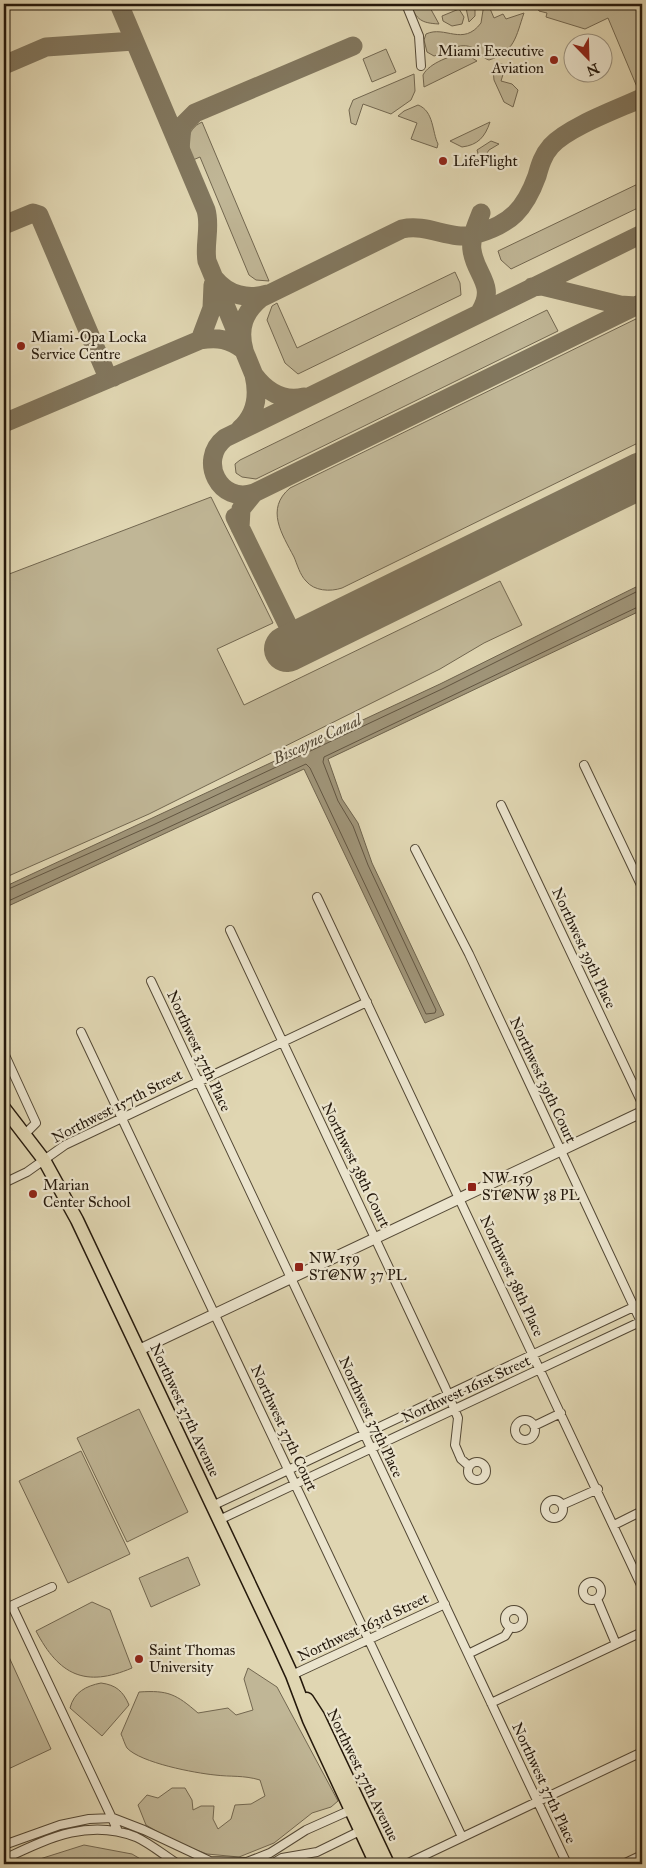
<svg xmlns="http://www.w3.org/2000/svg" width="646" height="1868" font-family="'IM FELL Great Primer',serif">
<rect width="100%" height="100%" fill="#e0d6b2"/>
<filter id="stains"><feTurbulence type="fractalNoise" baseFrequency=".004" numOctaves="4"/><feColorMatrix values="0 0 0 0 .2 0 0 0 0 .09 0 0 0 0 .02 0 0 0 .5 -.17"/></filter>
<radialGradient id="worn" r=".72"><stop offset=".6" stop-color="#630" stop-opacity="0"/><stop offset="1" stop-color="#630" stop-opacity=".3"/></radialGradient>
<path fill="#c0b696" stroke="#726750" d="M410,4H428L439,24C421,23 417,20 410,4Z
M475,4V16L469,22L466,8Z
M484,4H488L494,18L503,14L506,19L524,13C516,36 515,52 489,60C482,58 480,52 473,48C460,41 446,52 434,56L427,52L424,40L426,34C445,25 463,47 481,23Z
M543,4H642V85L637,87L608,18L585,29L546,17L547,13L539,11L537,7Z
M459,9L464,17L462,24L452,26L443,21L442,16Z
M386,49L396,72L372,82L363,59Z
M466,54L477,61L424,87L423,75C429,63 453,54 466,54Z
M501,64L506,65L501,81L512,84L518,90L513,107L504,102L494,80L493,69Z
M414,74L415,91L411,100L391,114L363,104L356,125L351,123L349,110L353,100Z
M418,105C434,111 432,132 438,144L437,148L411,139L417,123L398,116L404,111Z
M202,122L269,281L256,280L249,275L200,157L193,160C187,145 185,130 202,122Z
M490,122C485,137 478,145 462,147L450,141Z
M491,141L499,144L489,150L483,159L479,157L477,150Z
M642,182V206L511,269L501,260L498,251Z
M455,272L460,283L461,295L298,374L285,363L267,320L272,306L277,303L297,348Z
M547,310L558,331L256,479L242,477L236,473L235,464L240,460Z
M642,316V441L342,588C330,592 314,591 306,581C300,575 297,564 294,557C282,534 265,509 290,488Z
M211,497L273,623L217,649L244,705L500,581L522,625L484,643L440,669L149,814L4,878V576Z
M139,1409L188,1512L127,1542L77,1438Z
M81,1451L130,1554L68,1583L19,1481Z
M188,1557L200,1585L151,1607L139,1578Z
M92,1602L110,1610L132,1668C85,1688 59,1675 36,1631Z
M4,1646L51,1749L4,1771Z
M248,1668L277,1687L338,1801L331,1807L312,1813L274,1843L239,1857L207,1854L175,1842L146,1825L138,1805L147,1795L158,1798L172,1788H185L192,1800L193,1810L201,1806H214L213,1819L218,1829L231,1819L235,1805L251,1804L265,1796L260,1780C243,1775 231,1777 215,1775C195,1773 141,1763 127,1748C125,1745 123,1738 121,1734L139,1692C168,1690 176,1694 198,1713L228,1708L236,1715L253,1710L244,1679Z
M101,1683C116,1685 123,1691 129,1705L102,1736L70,1708C74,1692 86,1686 101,1683Z
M84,1845L132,1854L149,1864H24Z"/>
<path fill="#a09579" stroke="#6e634d" d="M642,584V610L328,759L342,799L358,823L372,863L444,1015L425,1023L304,769L4,908V887L440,684Z"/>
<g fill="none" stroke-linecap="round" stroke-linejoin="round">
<path stroke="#625642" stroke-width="1" d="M4,891L153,825L442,689L642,589
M4,903L306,764L310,768L426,1014L435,1013L436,1010L368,865L353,826L338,801L323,762L324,757L642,605"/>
<path stroke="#82775e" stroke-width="19" d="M119,4L206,210C211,227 204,244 207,261L254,375C259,396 256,415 240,429
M4,65L46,47L134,41
M180,149L182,126L195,113L353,46
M4,225L33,213L39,215L106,373L114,377
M215,279C228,295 248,300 267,294
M532,287L542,286L620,305L636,306
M480,312C497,285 475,275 472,250C470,238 477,224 481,213
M200,340L212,308L213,285
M244,350C238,328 244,312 261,298L402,229C429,223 451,242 477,234C511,224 525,209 537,176C540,165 543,155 551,146C568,127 618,109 642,98
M254,375C266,391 283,402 304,397
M4,423L200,340C218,337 229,339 244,350
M254,493C220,505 197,460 225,438L642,234
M235,517L297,644
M240,528L241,509L254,493L642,303"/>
<path stroke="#82775e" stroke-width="46" d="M287,649L642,475"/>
<defs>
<path id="minor" d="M406,4L419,36L421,66
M584,765L642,887
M501,805L642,1103
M415,849L469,954L642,1324
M317,897L642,1587
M230,930L445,1387L458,1418L455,1445L461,1459L469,1466
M151,981L567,1864
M81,1032L462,1837
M4,1053L36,1123L25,1134
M4,1183L27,1172L65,1145L367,1002
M515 1430a10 10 0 1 1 20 0a10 10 0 1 1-20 0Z
M534,1426L561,1413
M468 1471a9 9 0 1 1 18 0a9 9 0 1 1-18 0Z
M545 1509a9 9 0 1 1 18 0a9 9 0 1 1-18 0Z
M562,1505L598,1489
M212,1506L642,1303
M219,1520L642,1321
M614,1525L642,1511
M583 1591a9 9 0 1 1 18 0a9 9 0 1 1-18 0Z
M597,1599L616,1644
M12,1606L118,1831
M4,1609L52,1587
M505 1619a9 9 0 1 1 18 0a9 9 0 1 1-18 0Z
M468,1654L505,1636L510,1628
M292,1675L445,1604
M491,1703L642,1632
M4,1845L60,1825L89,1819L113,1818L144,1830L210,1861L247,1862L270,1853L306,1830L353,1809
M4,1859C47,1839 88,1818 136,1837C151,1844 165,1856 178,1864
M272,1864L282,1858L317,1852L362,1830
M406,1864L642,1752
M623,1864L642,1855"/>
<path id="tertiary" d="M139,1350L642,1112"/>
<path id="primary" d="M4,1108L44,1160L77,1220L275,1638L292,1675L309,1720L376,1864
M307,1699L318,1716L388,1864"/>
</defs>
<use href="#minor" stroke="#534835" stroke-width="10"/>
<use href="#tertiary" stroke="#534835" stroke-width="12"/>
<use href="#primary" stroke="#24180b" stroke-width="15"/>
<use href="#minor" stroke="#ebe4cd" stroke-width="8"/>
<use href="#tertiary" stroke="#ebe4cd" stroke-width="10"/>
<use href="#primary" stroke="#e0d6b2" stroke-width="12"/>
</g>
<g fill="#8f2418" stroke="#ebe4cd" stroke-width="2">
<circle cx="554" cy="60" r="5"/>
<circle cx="443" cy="161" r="5"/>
<circle cx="21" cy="346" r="5"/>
<rect x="467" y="1182" width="10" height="10" rx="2.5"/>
<circle cx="33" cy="1194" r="5"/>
<rect x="294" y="1262" width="10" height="10" rx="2.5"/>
<circle cx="139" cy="1659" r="5"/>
</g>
<g text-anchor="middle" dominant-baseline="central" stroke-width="4.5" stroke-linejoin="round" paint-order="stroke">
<g font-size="15" fill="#24180b" stroke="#ebe4cd" text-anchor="start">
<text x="544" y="51" text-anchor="end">Miami Executive<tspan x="544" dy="17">Aviation</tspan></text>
<text x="453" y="161">LifeFlight</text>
<text x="31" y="337">Miami-Opa Locka<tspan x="31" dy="17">Service Centre</tspan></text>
<text x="482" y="1178">NW 159<tspan x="482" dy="17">ST@NW 38 PL</tspan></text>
<text x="43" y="1185">Marian<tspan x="43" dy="17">Center School</tspan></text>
<text x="309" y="1258">NW 159<tspan x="309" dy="17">ST@NW 37 PL</tspan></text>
<text x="149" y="1650">Saint Thomas<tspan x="149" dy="17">University</tspan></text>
</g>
<g font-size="15" fill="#24180b" stroke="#ebe4cd">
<text transform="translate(584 948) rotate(65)">Northwest 39th Place</text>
<text transform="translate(199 1051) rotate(65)">Northwest 37th Place</text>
<text transform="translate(543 1080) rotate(65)">Northwest 39th Court</text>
<text transform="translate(117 1106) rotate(-27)">Northwest 157th Street</text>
<text transform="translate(356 1165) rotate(64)">Northwest 38th Court</text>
<text transform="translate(512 1276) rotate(65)">Northwest 38th Place</text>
<text transform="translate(466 1389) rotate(-25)">Northwest 161st Street</text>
<text transform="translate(185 1410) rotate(65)">Northwest 37th Avenue</text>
<text transform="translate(371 1417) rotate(65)">Northwest 37th Place</text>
<text transform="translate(284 1428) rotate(65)">Northwest 37th Court</text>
<text transform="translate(363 1627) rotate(-25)">Northwest 163rd Street</text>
<text transform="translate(363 1775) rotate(64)">Northwest 37th Avenue</text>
<text transform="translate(544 1783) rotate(65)">Northwest 37th Place</text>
</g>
<g font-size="16" font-style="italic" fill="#564a37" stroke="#ebe4cd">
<text transform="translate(317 739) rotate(-25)">Biscayne Canal</text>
</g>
</g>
<rect width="646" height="1868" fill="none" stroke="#e0d6b2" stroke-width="20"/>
<rect x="5" y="5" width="636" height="1858" fill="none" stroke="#24180b" stroke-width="2.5"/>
<rect x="10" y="10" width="626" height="1848" fill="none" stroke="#24180b"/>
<g transform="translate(588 58) rotate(157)"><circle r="24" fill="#ebe4cd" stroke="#9b927f"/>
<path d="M0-4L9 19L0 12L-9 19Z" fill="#8f2418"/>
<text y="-8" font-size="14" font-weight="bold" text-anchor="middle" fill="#24180b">N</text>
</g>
<rect width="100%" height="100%" filter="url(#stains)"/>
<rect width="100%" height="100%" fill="url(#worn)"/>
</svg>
